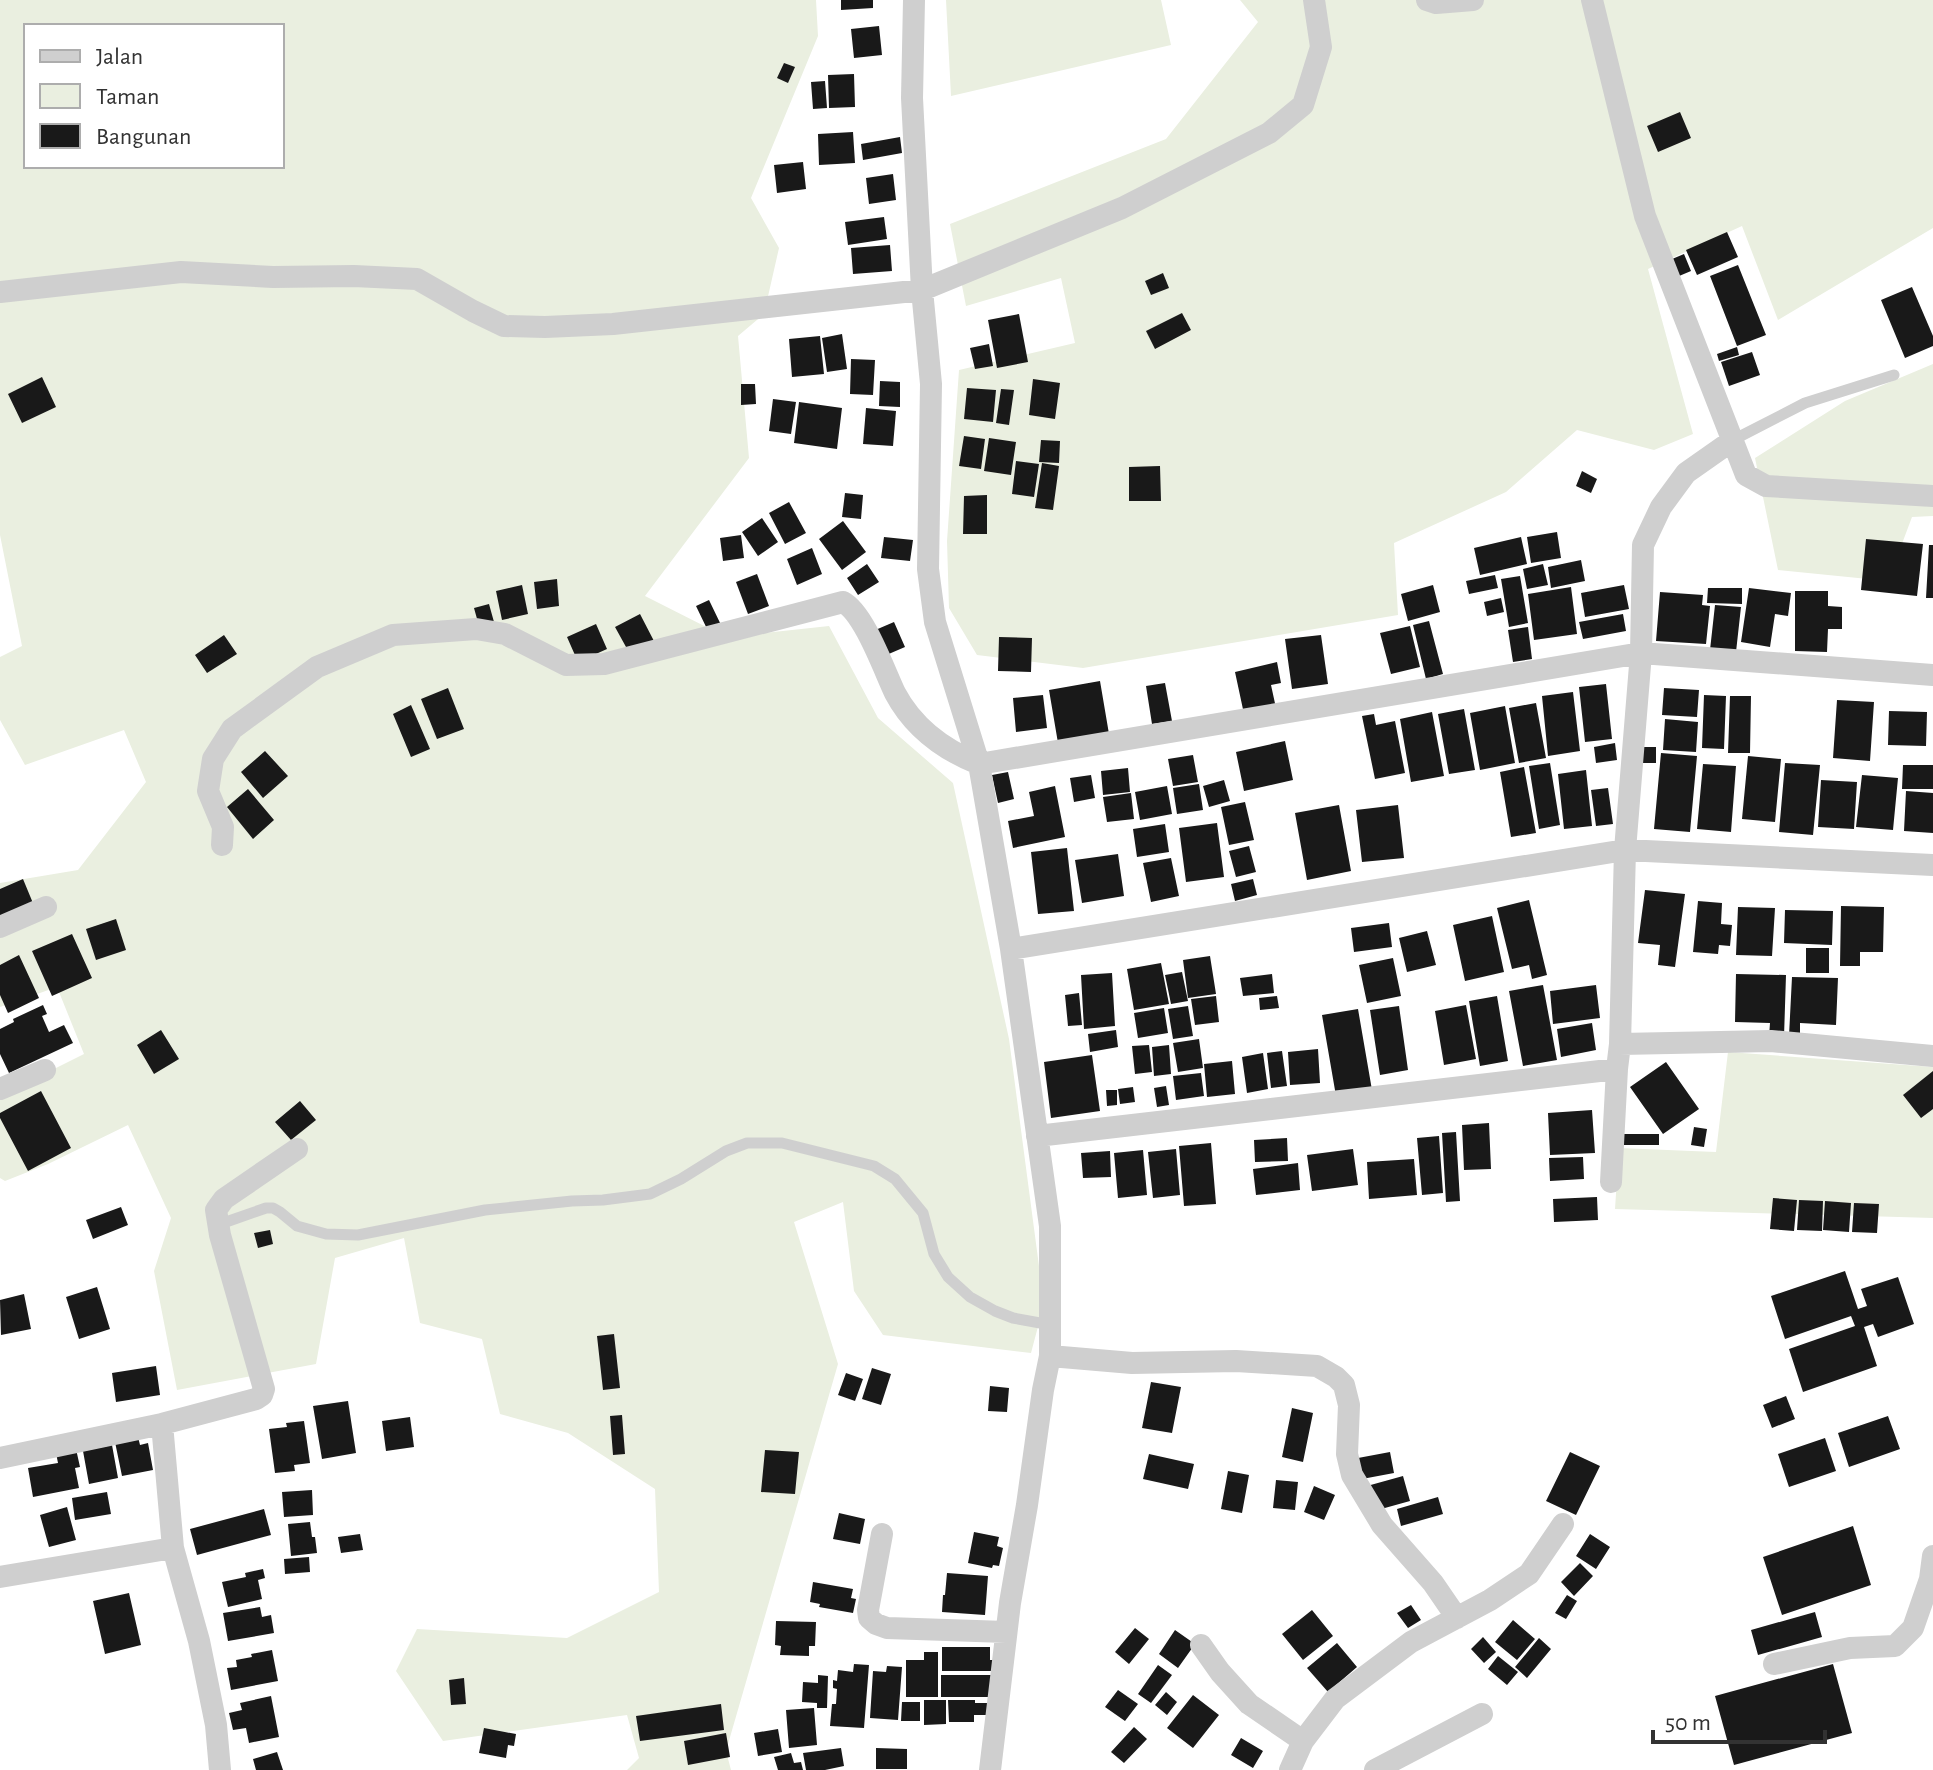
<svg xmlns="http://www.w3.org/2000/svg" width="1933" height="1770" font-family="'Alegreya Sans',sans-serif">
<rect width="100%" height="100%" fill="#fff"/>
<path fill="#eaefe0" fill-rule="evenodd" d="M0,0H816L818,36L751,198L779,248L764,314L738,336L749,458L645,596L726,637L829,626L878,718L953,783L1009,1039L1044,1304L1031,1353L883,1335L854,1291L843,1202L794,1222L838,1364L726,1751L731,1770H627L639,1758L627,1715L443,1741L396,1671L417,1629L567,1638L659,1592L655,1489L568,1433L500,1414L482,1339L420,1323L404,1238L335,1258L316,1364L177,1390L154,1271L171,1218L128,1125L48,1164L5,1181L0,1178V1096L84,1054L57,987L0,1007V883L78,870L146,782L124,730L25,765L0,720V657L22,646L0,535ZM26,26H282V166H26Z
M946,0H1161L1171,45L951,96Z
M1240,0H1933V228L1778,320L1742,226L1648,269L1693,434L1654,450L1577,430L1506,492L1394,543L1398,615L1083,668L977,655L949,608L947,541L959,370L1075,343L1061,278L966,306L950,224L1166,139L1258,22Z
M1933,364V516L1912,517L1888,581L1778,570L1755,458L1845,401Z
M1728,1052L1933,1067V1218L1615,1209L1619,1148L1716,1152Z"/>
<path fill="#191919" d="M841,0H873V8L841,10Z
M879,26L882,55L854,58L851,29Z
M784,63L795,67L788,83L777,78Z
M854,74L855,107L829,108L828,75Z
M825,81L827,108L813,109L811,82Z
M1680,112L1691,138L1658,152L1647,126Z
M853,132L855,163L819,165L818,134Z
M900,137L902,153L863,160L861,144Z
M803,162L806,189L777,193L774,165Z
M893,174L896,200L869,204L866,178Z
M884,217L887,239L848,245L845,222Z
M1727,232L1738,257L1697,275L1686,250Z
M890,245L892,271L853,274L851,248Z
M1684,254L1691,271L1672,279L1665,262Z
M1738,265L1766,335L1737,346L1710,276Z
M1163,273L1169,288L1151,295L1145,281Z
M1912,287L1933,336V346L1905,358L1881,300Z
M1182,313L1191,330L1155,349L1146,331Z
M1019,314L1028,362L997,368L988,320Z
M842,334L847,369L827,372L822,338Z
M820,336L824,374L792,377L789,339Z
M989,344L993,366L975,369L970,348Z
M1737,347L1739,355L1719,361L1717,354Z
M1752,352L1760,375L1729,386L1721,362Z
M851,359L875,360L873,395L850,394Z
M42,377L56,407L22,423L8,394Z
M1033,379L1060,383L1055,419L1029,415Z
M880,381L900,382V407L879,406Z
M741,384H755L756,404L741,405Z
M967,388L996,390L993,422L964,419Z
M1001,389L1014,390L1009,425L996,423Z
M773,399L796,402L791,434L769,431Z
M799,402L842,408L837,449L794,443Z
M866,408L896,411L893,446L863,444Z
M964,436L985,439L981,469L959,466Z
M989,438L1016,442L1011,475L984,471Z
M1041,440L1060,441L1059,463L1039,462Z
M1016,461L1039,464L1034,497L1012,494Z
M1042,463L1059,466L1053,510L1035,508Z
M1160,466L1161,501H1129V467Z
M1582,471L1597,479L1591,493L1576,486Z
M845,493L863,495L861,519L842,517Z
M987,495V534H963L964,496Z
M789,502L806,533L785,544L769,513Z
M762,518L778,542L758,556L742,532Z
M843,521L866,552L842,570L819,539Z
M1557,532L1561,558L1531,563L1527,537Z
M741,535L744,558L723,561L720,538Z
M884,537L913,540L910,561L881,558Z
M1521,537L1527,564L1480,575L1474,548Z
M1866,539L1923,544L1917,596L1861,590Z
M1929,545H1933V598H1926Z
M812,548L822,574L797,585L787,559Z
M1581,560L1585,581L1551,588L1548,567Z
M867,564L879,582L858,595L847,578Z
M1543,564L1548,585L1527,589L1523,569Z
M757,574L769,606L748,614L736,582Z
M1495,575L1498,588L1469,594L1466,581Z
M1520,576L1528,623L1509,627L1501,579Z
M557,579L559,606L537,609L534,582Z
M522,585L528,614L502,620L496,591Z
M1433,585L1440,612L1408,621L1401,594Z
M1624,585L1629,609L1585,617L1581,593Z
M1571,587L1577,634L1534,640L1528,594Z
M1708,588H1742V604L1707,603Z
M1749,588L1791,593L1788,616L1775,614L1770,647L1741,642Z
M1795,591H1828V606L1842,607V629H1828L1827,652L1795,651Z
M1660,592L1703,595L1702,605L1710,606L1706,644L1656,641Z
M1501,598L1504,612L1487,616L1484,602Z
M709,600L722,627L709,633L696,606Z
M489,604L494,622L479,626L474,608Z
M1715,605L1741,607L1736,652L1710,650Z
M640,614L655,643L631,656L615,627Z
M1623,614L1626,631L1583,639L1579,622Z
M1429,621L1443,674L1426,679L1413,625Z
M894,622L905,647L884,656L873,631Z
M596,624L607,649L578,662L567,637Z
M1410,626L1420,667L1391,674L1380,633Z
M1528,627L1532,659L1513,662L1508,630Z
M224,635L237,654L207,673L195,655Z
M1321,635L1328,684L1292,689L1285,639Z
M999,637L1032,638L1031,672L998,671Z
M1277,662L1281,683L1271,685L1276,708L1244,714L1235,672Z
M1100,681L1109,734L1058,743L1049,690Z
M1165,683L1172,721L1152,724L1146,686Z
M1606,684L1612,739L1585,742L1579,687Z
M448,688L464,729L437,739L421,699Z
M1664,688L1699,690L1697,717L1662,715Z
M1573,692L1580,751L1548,756L1542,696Z
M1043,695L1047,728L1016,732L1013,698Z
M1704,695L1726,696L1724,749L1702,748Z
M1730,696H1751L1750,753H1728Z
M1837,700L1874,702L1870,761L1833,758Z
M1536,703L1546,758L1519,763L1509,708Z
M411,705L430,749L411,757L393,714Z
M1505,706L1515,763L1480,770L1470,713Z
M1464,709L1475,770L1449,774L1438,714Z
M1889,711L1927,712L1926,746L1888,745Z
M1432,712L1444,776L1411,782L1400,719Z
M1374,714L1376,725L1395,721L1405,773L1375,779L1362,716Z
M1665,719L1698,722L1696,752L1663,750Z
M1285,741L1293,780L1244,791L1236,752Z
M1615,743L1617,760L1596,763L1594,747Z
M1643,747H1656V763H1642Z
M265,751L288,776L263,798L241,772Z
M1661,753L1697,756L1690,832L1654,829Z
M1193,755L1198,782L1173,786L1168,759Z
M1748,756L1781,759L1775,822L1742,819Z
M1550,763L1560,825L1539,829L1529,766Z
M1785,763L1820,765L1813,835L1779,832Z
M1703,764L1736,766L1731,832L1697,829Z
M1903,765H1933V789H1902Z
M1524,767L1536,833L1511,837L1500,772Z
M1128,768L1130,792L1103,795L1101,771Z
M1586,770L1592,826L1564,829L1558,774Z
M1008,772L1014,799L998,803L992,775Z
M1091,775L1095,798L1074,802L1070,778Z
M1862,775L1898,778L1893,830L1856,827Z
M1224,780L1230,801L1209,807L1203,786Z
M1821,780L1857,782L1854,829L1818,827Z
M1199,784L1203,810L1177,814L1173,788Z
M1055,786L1065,837L1013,848L1008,821L1034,816L1029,792Z
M1167,786L1172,814L1140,820L1135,792Z
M1608,788L1613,824L1596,826L1591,790Z
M248,789L274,820L253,839L227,807Z
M1906,791L1933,793V833L1904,831Z
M1131,793L1134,819L1107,822L1103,797Z
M1245,802L1254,840L1229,845L1221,807Z
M1339,805L1351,871L1307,880L1295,813Z
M1398,805L1404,858L1362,862L1356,810Z
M1217,823L1224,877L1186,882L1179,828Z
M1165,824L1169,852L1137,857L1133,829Z
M1249,846L1256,872L1236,877L1229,851Z
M1067,848L1074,911L1038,914L1031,852Z
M1118,854L1124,896L1082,903L1075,860Z
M1171,858L1179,896L1151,902L1143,863Z
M23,879L35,908L0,923V889Z
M1253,879L1257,895L1235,901L1231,884Z
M1645,890L1685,894L1675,967L1658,965L1660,945L1638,943Z
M1529,900L1547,975L1532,979L1529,965L1512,969L1497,908Z
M1698,901L1722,903L1721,924L1732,925L1730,946L1719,945L1718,954L1693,952Z
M1841,906L1884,907L1883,952H1860V966H1840Z
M1738,907L1775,908L1772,956L1736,955Z
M1785,910L1833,911L1832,945L1784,943Z
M1492,916L1504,972L1465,981L1453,925Z
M116,919L126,950L96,960L86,929Z
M1389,923L1392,947L1354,952L1351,928Z
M1427,931L1436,965L1407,972L1399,938Z
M72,934L92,978L52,996L32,951Z
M1806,948H1829V973H1806Z
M19,955L39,998L8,1013L0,995V965Z
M1210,956L1216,994L1188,998L1183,960Z
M1393,958L1401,996L1367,1003L1359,965Z
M1161,963L1169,1004L1134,1010L1127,969Z
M1182,972L1188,1001L1171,1004L1165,975Z
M1112,973L1115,1026L1084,1029L1081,975Z
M1272,974L1274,993L1243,996L1240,978Z
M1736,974L1786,975L1784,1037H1769L1770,1023L1735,1022Z
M1792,977L1838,978L1836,1025L1800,1023V1036H1789Z
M1543,985L1557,1060L1523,1066L1509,991Z
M1596,985L1600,1018L1553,1024L1550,991Z
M1079,993L1082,1025L1068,1026L1065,995Z
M1216,996L1219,1022L1195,1025L1191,999Z
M1277,996L1279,1008L1260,1010L1259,998Z
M1497,996L1508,1061L1480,1066L1469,1001Z
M43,1005L47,1014L42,1016L49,1032L64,1025L73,1043L9,1073L0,1054V1029L14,1022L13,1019Z
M1466,1005L1476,1059L1444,1065L1435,1011Z
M1188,1006L1193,1036L1173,1039L1168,1009Z
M1399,1006L1408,1070L1380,1075L1370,1010Z
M1164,1008L1168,1033L1138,1038L1134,1013Z
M1358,1009L1372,1090L1336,1096L1322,1015Z
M1592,1023L1596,1050L1561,1057L1557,1029Z
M161,1030L179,1059L154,1074L137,1045Z
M1116,1030L1118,1047L1090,1052L1088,1034Z
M1199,1039L1203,1068L1178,1072L1173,1043Z
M1149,1045L1152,1072L1135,1074L1132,1046Z
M1169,1045L1171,1074L1154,1076L1152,1047Z
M1318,1049L1320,1083L1290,1085L1288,1052Z
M1282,1051L1287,1086L1271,1088L1267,1053Z
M1263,1053L1268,1089L1247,1093L1242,1057Z
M1092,1055L1100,1111L1051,1118L1044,1062Z
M1232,1061L1235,1094L1207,1097L1204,1064Z
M1666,1062L1699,1109L1663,1134L1630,1087Z
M1933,1071V1109L1921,1118L1903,1095Z
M1201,1073L1204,1096L1176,1100L1173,1076Z
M1166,1086L1169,1105L1157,1107L1154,1088Z
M1133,1087L1135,1102L1120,1104L1118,1089Z
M1106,1090H1117V1105L1107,1106Z
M41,1091L71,1148L28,1171L0,1118V1113Z
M300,1101L316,1120L291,1140L275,1122Z
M1592,1110L1595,1153L1550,1155L1548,1113Z
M1489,1123L1491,1169L1464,1170L1462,1125Z
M1694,1127L1707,1129L1704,1147L1691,1145Z
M1456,1132L1460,1201L1446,1202L1442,1133Z
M1618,1134H1659V1145H1618Z
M1439,1136L1443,1193L1422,1195L1417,1138Z
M1287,1138L1288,1161L1255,1162L1254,1140Z
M1211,1143L1216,1204L1184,1206L1179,1146Z
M1176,1149L1180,1195L1153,1198L1148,1152Z
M1353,1149L1358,1185L1312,1191L1307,1155Z
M1143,1150L1147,1195L1118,1198L1114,1153Z
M1110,1151L1111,1177L1083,1178L1081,1153Z
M1583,1157L1584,1179L1550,1181L1549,1158Z
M1414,1159L1417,1195L1369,1199L1367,1162Z
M1298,1163L1300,1190L1256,1195L1253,1169Z
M1597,1197L1598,1220L1554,1222L1553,1199Z
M1773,1198L1797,1200L1794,1231L1770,1229Z
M1799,1200L1823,1201L1822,1231L1797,1230Z
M1825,1201L1851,1203L1849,1232L1823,1230Z
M1854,1203L1879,1204L1877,1233L1852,1232Z
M121,1207L128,1225L93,1239L86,1220Z
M270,1230L273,1244L258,1248L254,1233Z
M1845,1271L1858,1309L1867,1306L1861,1289L1898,1277L1914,1324L1878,1337L1873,1324L1864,1327L1877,1366L1803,1392L1789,1349L1855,1326L1851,1316L1785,1339L1771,1296Z
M97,1287L110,1329L79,1339L66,1297Z
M24,1294L31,1329L1,1335L0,1300Z
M614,1334L620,1388L603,1390L597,1336Z
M156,1366L160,1395L116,1402L112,1373Z
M872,1368L891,1374L881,1405L862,1399Z
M846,1373L863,1379L855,1401L838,1395Z
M1151,1382L1181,1387L1172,1433L1142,1428Z
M990,1386L1009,1388L1007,1412L988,1411Z
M1786,1396L1795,1419L1772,1428L1763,1405Z
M348,1401L356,1453L322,1459L313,1406Z
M1292,1408L1313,1413L1303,1462L1282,1457Z
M622,1415L625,1454L613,1455L610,1416Z
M1888,1416L1900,1449L1849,1467L1838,1433Z
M410,1417L414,1447L386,1451L382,1421Z
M304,1421L310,1463L294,1465L295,1471L275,1473L269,1429L287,1427L286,1423Z
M138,1437L140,1445L148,1443L153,1470L122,1476L115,1442Z
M1825,1438L1836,1471L1789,1487L1778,1454Z
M112,1445L118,1478L89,1484L83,1451Z
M76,1449L80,1467L75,1468L79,1488L33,1497L28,1468L58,1463L56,1453Z
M765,1450L799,1452L795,1494L761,1492Z
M1390,1452L1394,1473L1362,1479L1358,1458Z
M1570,1452L1600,1466L1576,1515L1546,1501Z
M1149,1454L1194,1464L1188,1489L1143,1479Z
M1228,1471L1249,1475L1242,1513L1221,1509Z
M1403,1476L1410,1501L1374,1511L1367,1486Z
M1276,1480L1298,1482L1295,1510L1273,1508Z
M1314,1486L1335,1495L1324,1520L1304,1512Z
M312,1490L313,1515L284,1517L282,1492Z
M107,1492L111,1514L75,1520L72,1498Z
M1438,1497L1443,1514L1401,1526L1397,1509Z
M67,1507L76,1540L49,1547L40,1515Z
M264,1509L271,1535L197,1555L190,1529Z
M839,1513L865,1519L860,1544L833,1539Z
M310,1522L312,1537H315L317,1553L291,1556L288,1524Z
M1853,1526L1871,1585L1782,1615L1763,1557Z
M974,1532L999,1537L997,1546L1003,1548L999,1566L993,1565L992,1568L968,1563Z
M360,1534L363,1550L341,1553L338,1537Z
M1590,1534L1610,1547L1596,1569L1576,1556Z
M309,1557L310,1572L285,1574L284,1559Z
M1580,1563L1593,1576L1574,1596L1561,1582Z
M263,1569L265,1578L258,1580L262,1599L228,1607L222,1582L246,1577L245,1573Z
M947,1573L988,1576L985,1615L942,1612L943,1595H945Z
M813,1582L853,1589L851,1598L856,1599L853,1613L819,1607L820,1604L810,1602Z
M129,1593L141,1645L105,1654L93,1601Z
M1567,1595L1577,1601L1566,1619L1555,1613Z
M1411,1605L1421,1620L1408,1628L1397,1613Z
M260,1607L262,1617L271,1615L274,1633L228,1641L223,1613Z
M1312,1610L1333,1636L1303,1660L1282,1634Z
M1815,1612L1822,1637L1758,1655L1751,1630Z
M1513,1620L1535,1639L1517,1660L1495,1642Z
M776,1621L816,1622L815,1646H809V1656L780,1655L781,1646L775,1645Z
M1135,1628L1149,1639L1129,1664L1115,1652Z
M1175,1630L1195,1644L1178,1668L1159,1654Z
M1483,1637L1496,1652L1484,1663L1471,1649Z
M1539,1638L1551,1649L1527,1678L1515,1667Z
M1337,1643L1357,1667L1328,1692L1307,1668Z
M942,1647H990V1660H998V1671H942Z
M272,1650L278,1681L231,1690L227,1668L237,1667L236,1660L252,1657L251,1654Z
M924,1652H938V1697H906V1660H924Z
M1498,1656L1518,1672L1507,1685L1488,1669Z
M854,1664L869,1665L864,1728L830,1726L832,1704H836L837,1689L833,1688V1680L837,1681L838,1670L853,1672Z
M1833,1664L1852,1733L1734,1765L1715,1696Z
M1158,1665L1172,1675L1151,1703L1138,1694Z
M887,1666L902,1667L898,1720L870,1718L873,1671L886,1672Z
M818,1675L828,1676L827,1708H817V1703L802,1702L803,1682L818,1683Z
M941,1675H994V1697H941Z
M464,1678L466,1704L451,1705L449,1680Z
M1118,1690L1138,1704L1125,1721L1105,1707Z
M1166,1692L1177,1702L1167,1715L1155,1705Z
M1193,1695L1219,1715L1193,1748L1167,1728Z
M271,1696L279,1737L249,1743L246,1728L233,1730L229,1713L242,1710L240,1703Z
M924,1700H946V1724L924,1725Z
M948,1700H975V1703H994V1715H974V1722H949Z
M902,1702H920V1721H901Z
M721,1704L724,1730L640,1741L636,1716Z
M814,1708L817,1745L789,1748L786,1710Z
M1134,1727L1147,1739L1124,1763L1111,1752Z
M484,1728L516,1734L514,1746L508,1745L506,1758L479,1753Z
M778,1729L782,1752L758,1756L754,1733Z
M726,1733L730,1757L688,1765L684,1741Z
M1241,1738L1263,1751L1253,1768L1231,1755Z
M841,1748L844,1766L825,1770H806L803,1753Z
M876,1748L907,1749V1769H876Z
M277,1752L283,1770H256L253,1759Z
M791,1753L794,1763L801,1762L803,1770H778L774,1757Z"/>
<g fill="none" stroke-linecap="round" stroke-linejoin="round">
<path stroke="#cfcfcf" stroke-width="11" d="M1733,440L1805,403L1894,375
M220,1229L226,1222L266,1208H273L280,1212L297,1226L326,1234L358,1235L485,1210L572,1201L603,1200L650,1194L681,1179L726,1151L747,1143H782L874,1166L895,1179L923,1213L934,1254L948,1277L970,1297L995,1311L1013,1318L1051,1325"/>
<path stroke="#cfcfcf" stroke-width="22" d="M914,0L912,98L922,290L931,384L928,569L935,622L979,764L1011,949L1050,1226V1356L1043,1390L1027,1505L1010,1603L990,1770
M1427,0L1436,3L1473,0
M1592,0L1645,216L1746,475L1766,486L1933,496
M0,292L181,272L273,277L354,276L417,279L473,311L504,326L545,327L613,324L922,290L1122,208L1269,133L1303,105L1321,47L1314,0
M222,845L223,827L208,791L213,759L232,729L317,667L393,635L476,629L505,634L566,665L604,664L843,602C864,613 884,670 895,693C913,727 944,750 979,764L1641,653L1933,675
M0,927L46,907
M1011,949L1625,850L1933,865
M1620,1044L1771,1041L1933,1056
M0,1089L45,1070
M1037,1136L1617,1069L1620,1044L1625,850L1641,653L1643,545L1661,507L1686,473L1733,440
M1611,1182L1617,1069
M1050,1356L1132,1363L1236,1361L1317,1366L1336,1377L1344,1385L1349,1405L1347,1454L1352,1475L1382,1525L1433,1583L1457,1618
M162,1424L173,1548L199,1641L216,1725L220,1770
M0,1458L162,1424L256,1399L262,1395L264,1389L220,1235L216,1210L224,1199L297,1149
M882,1534L868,1610L869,1618L876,1624L887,1628L1006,1632
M0,1577L173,1548
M1201,1645L1220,1672L1249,1704L1303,1741
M1774,1664L1850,1648L1895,1646L1913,1628L1930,1579L1933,1556
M1290,1770L1303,1741L1335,1699L1411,1642L1490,1600L1529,1574L1563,1524
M1375,1770L1482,1714"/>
</g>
<rect x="24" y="24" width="260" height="144" fill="#ffffff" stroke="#adadad" stroke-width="2"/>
<rect x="40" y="50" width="40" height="12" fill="#cfcfcf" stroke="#adadad" stroke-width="2"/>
<text x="96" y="64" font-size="24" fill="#323232">Jalan</text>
<rect x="40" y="84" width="40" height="24" fill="#eaefe0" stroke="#adadad" stroke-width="2"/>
<text x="96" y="104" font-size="24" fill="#323232">Taman</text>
<rect x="40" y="124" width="40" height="24" fill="#191919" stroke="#adadad" stroke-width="2"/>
<text x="96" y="144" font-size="24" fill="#323232">Bangunan</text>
<path d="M1653 1730v12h172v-12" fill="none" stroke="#323232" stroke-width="4"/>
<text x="1665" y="1730" font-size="24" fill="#323232" stroke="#ffffff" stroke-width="6" paint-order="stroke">50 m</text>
</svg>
